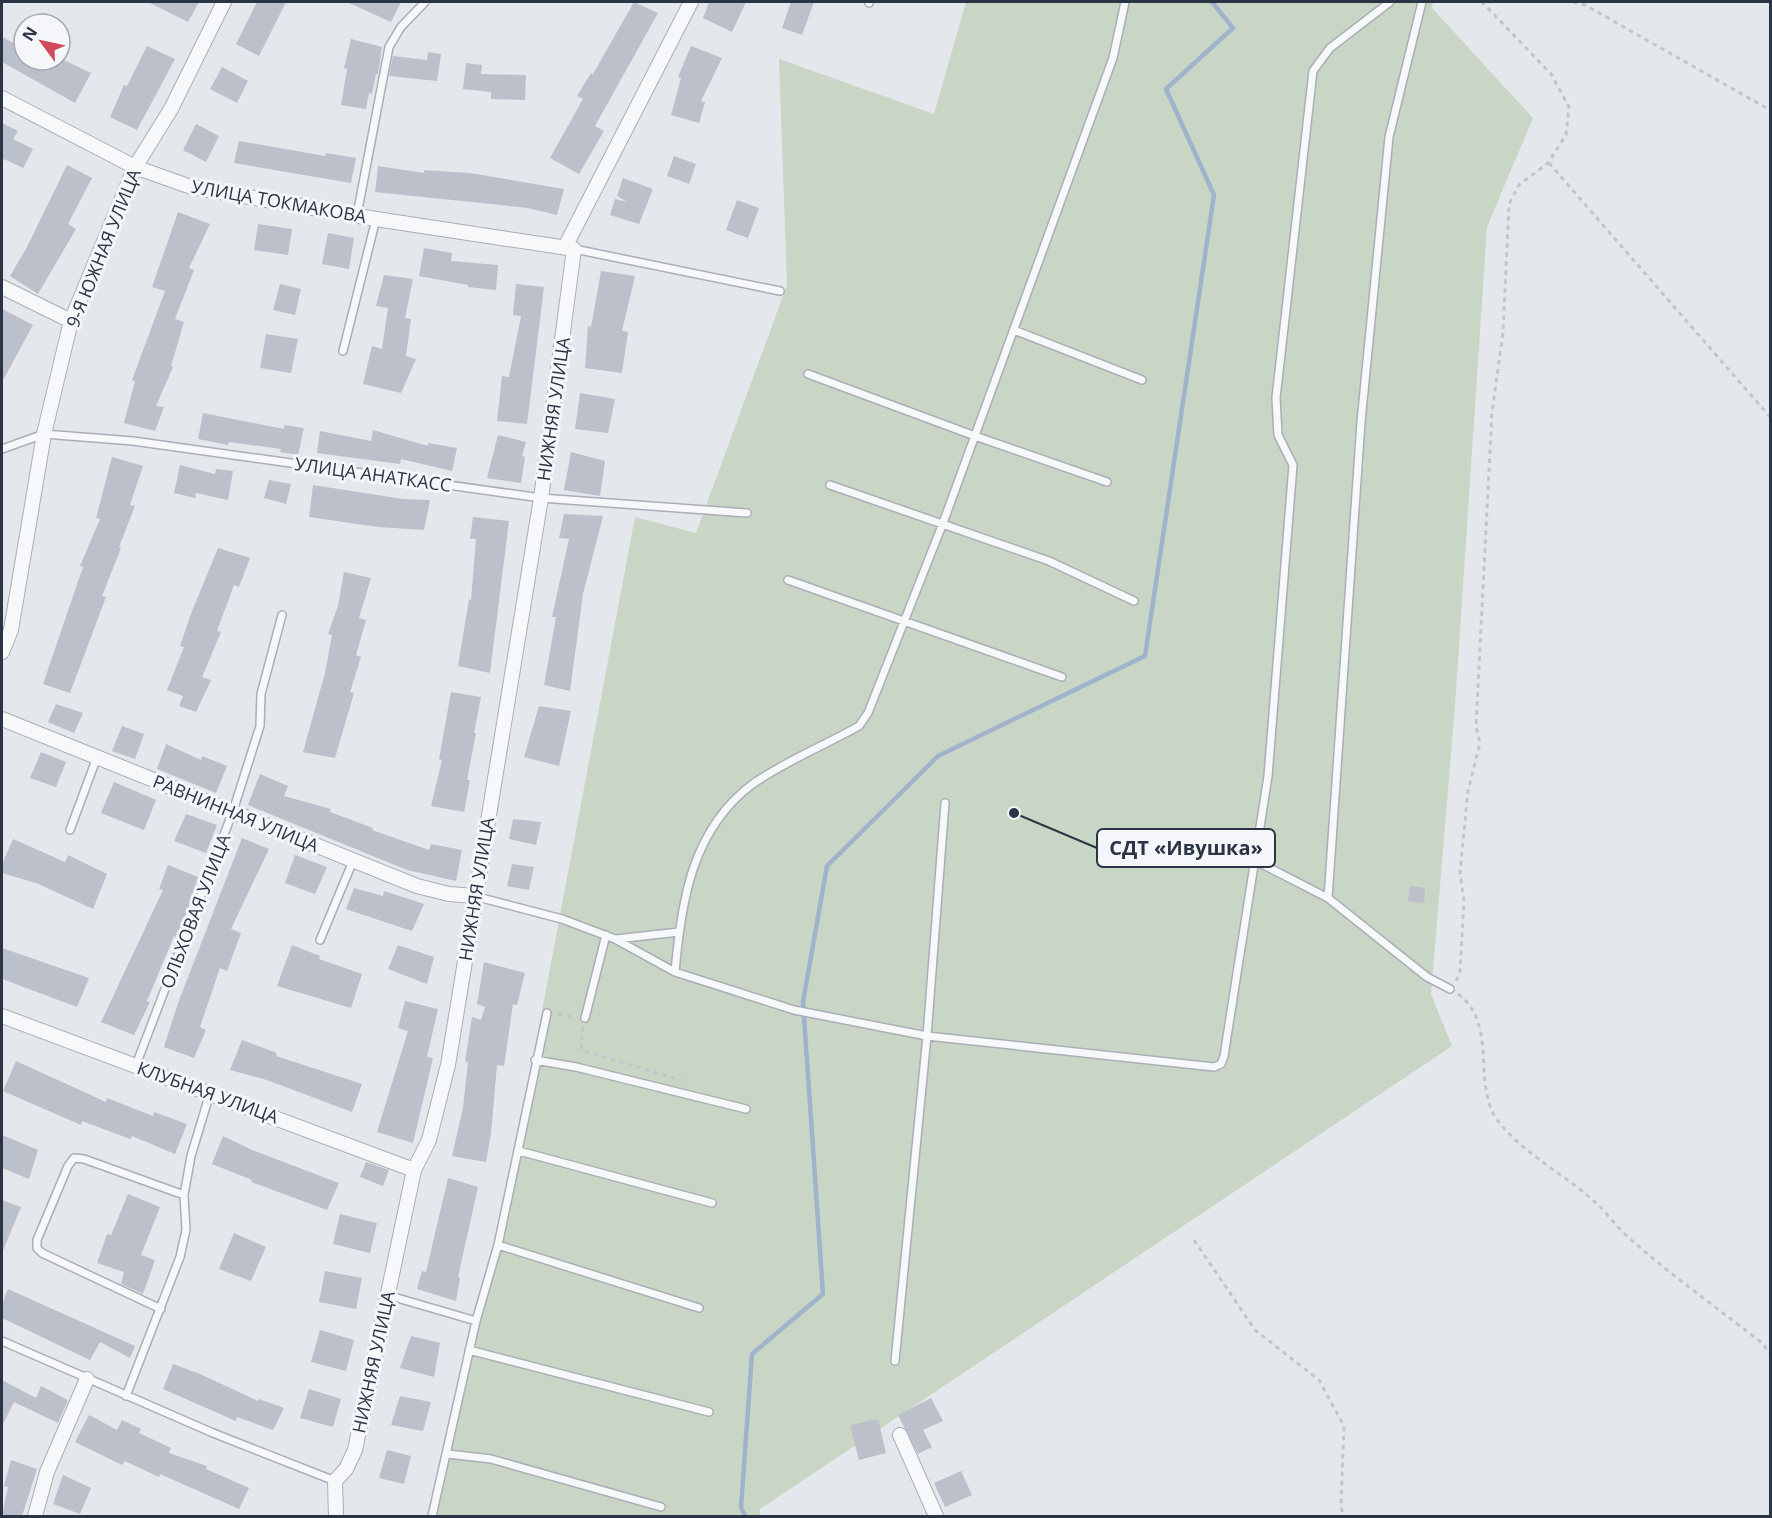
<svg xmlns="http://www.w3.org/2000/svg" width="1772" height="1518" font-family="'Open Sans',sans-serif">
<rect width="100%" height="100%" fill="#e4e7ec"/>
<path fill="#c9d6c5" d="M966,2H1433L1432,8L1533,118L1487,227L1455,706L1431,994L1452,1046L760,1509V1516H432L476,1321L498,1245L635,517L696,533L787,285L779,59L934,114Z"/>
<g fill="none" stroke-linecap="round" stroke-linejoin="round">
<path stroke="#9fb4cc" stroke-width="4.5" d="M745,1516L741,1507L752,1354L823,1294L803,1002L827,866L938,756L1145,656L1214,195L1166,89L1233,28L1212,2"/>
</g>
<path fill="#bbc0ca" d="M148,2H199L188,22Z
M257,2H286L259,56L236,44Z
M347,2H401L391,22Z
M634,2L658,13L595,126L604,131L579,174L550,158L583,99L577,96L591,73L593,74Z
M709,2H746L732,32L703,18Z
M791,2H814L802,35L782,28Z
M2,37L24,48V60H64L91,73L75,103L2,62Z
M351,39L382,47L378,74H376L372,94L369,93L366,109L341,105L347,69L344,68Z
M147,46L175,59L137,130L110,117L124,85L127,86Z
M691,46L722,58L701,101L705,102L699,123L671,115L681,78L678,77Z
M428,52L441,54L437,81L389,76L393,56L427,60Z
M466,63L482,65L481,74L526,75L525,100L491,99V92L463,89Z
M222,67L248,81L237,103L210,89Z
M2,123L18,131L13,139L33,149L23,168L4,159L2,163Z
M196,124L219,136L206,162L183,150Z
M239,141L325,156L326,153L356,158L351,183L234,163Z
M674,156L696,164L689,184L667,176Z
M67,165L92,178L68,224L76,229L38,294L10,276L27,247Z
M378,166L424,173V170L470,173L564,189L557,215L528,208L375,192Z
M623,178L653,189L639,224L610,215L615,199L627,202L617,196Z
M737,200L759,208L748,238L726,230Z
M178,212L210,224L189,268L194,270L175,319L184,322L171,366L173,367L156,406L164,407L155,431L124,423L135,381L132,380L165,291L152,287Z
M258,224L292,229L288,255L254,250Z
M328,233L354,238L349,269L322,264Z
M424,248L452,253L451,261L498,265L496,290L468,287V285L419,276Z
M601,271L635,276L622,331L628,332L622,373L585,368L588,326L591,327Z
M384,275L413,279L405,318L411,319L406,356L416,359L401,393L363,384L372,346L382,349L388,308L376,306Z
M280,284L301,289L295,315L273,310Z
M516,284L544,287L527,424L497,421L502,376L509,377L521,316L513,315Z
M2,309L33,325L2,382Z
M266,334L298,339L291,373L260,368Z
M580,393L615,399L608,433L575,429Z
M203,413L284,429V425L304,428L298,455L280,452L281,449L229,442L228,445L198,439Z
M373,430L428,446V443L457,448L452,471L401,459L400,464L317,453L320,431L371,441Z
M498,435L526,442L522,456L525,457L521,483L487,478Z
M571,452L605,461L600,496L564,490Z
M112,457L143,466L130,505L135,506L119,547L121,548L102,596L106,597L70,693L43,684L83,567L80,566L100,519L96,518Z
M180,465L215,474L216,469L233,471L228,500L196,493L195,498L174,493Z
M269,480L291,484L286,504L264,498Z
M313,485L403,499L430,500L424,530L378,527L309,517Z
M564,514L603,516L583,594L570,691L544,685L556,617H552L569,539L559,538Z
M473,517L509,521L490,673L458,666L469,599L471,600L476,539H470Z
M218,548L250,558L239,587L234,585L217,631L221,632L202,677L211,680L196,712L179,706L183,696L167,690L184,647L180,646L192,611Z
M344,572L371,578L359,618L366,620L356,655L361,657L350,692L354,693L335,758L303,752L325,673L332,635L328,634L338,606Z
M451,692L481,697L474,733H476L467,780H470L464,812L431,806L442,760L439,759Z
M56,704L83,713L74,733L48,722Z
M539,706L571,711L559,766L524,757Z
M122,726L144,734L135,759L112,751Z
M166,744L201,760L202,756L227,766L216,793L157,769Z
M41,752L66,762L56,787L30,778Z
M260,774L288,786L284,796L331,809L330,812L373,828L372,830L429,850L431,844L462,850L456,881L407,870L248,805Z
M114,782L156,800L144,830L101,813Z
M186,814L217,825L206,853L174,841Z
M513,819L541,822L536,845L509,839Z
M242,838L269,849L231,929L241,933L227,971L220,968L200,1027L206,1030L194,1058L164,1047L178,1003Z
M13,839L65,862L68,855L107,874L93,909L36,883L2,873V864Z
M295,855L327,867L315,894L285,883Z
M512,864L534,867L529,890L507,886Z
M168,865L198,877L186,915L176,937L174,936L147,1001L150,1002L134,1035L101,1022L163,890L159,889Z
M1410,886L1425,888L1424,903L1408,901Z
M354,888L383,896L384,891L424,904L412,931L346,909Z
M292,945L320,956L319,959L362,974L351,1008L277,986Z
M398,945L434,957L427,984L388,969Z
M2,948L89,978L77,1007L2,979Z
M484,962L525,973L517,1005L513,1004L504,1066L497,1065L491,1134L486,1162L452,1156L463,1108L468,1062L465,1061L472,1017L481,1020L485,1007L477,1004Z
M405,1001L438,1009L427,1057L433,1058L413,1143L377,1132L408,1031L398,1028Z
M242,1040L277,1053L276,1056L362,1084L352,1112L267,1080L230,1070Z
M16,1061L106,1102L107,1098L153,1116L154,1112L187,1124L175,1154L132,1136L130,1139L82,1121L81,1125L3,1091Z
M2,1135L38,1150L29,1179L2,1168Z
M223,1136L252,1150L339,1183L327,1210L251,1182L252,1180L212,1164Z
M366,1162L389,1170L383,1186L360,1177Z
M448,1178L478,1187L458,1277L460,1278L456,1301L417,1289L422,1271L426,1272Z
M128,1194L160,1207L141,1255L155,1260L143,1294L121,1284L124,1272L97,1263L107,1234L111,1235Z
M2,1200L21,1207L2,1253Z
M340,1214L377,1223L370,1253L333,1244Z
M234,1233L266,1247L251,1281L219,1269Z
M325,1271L362,1278L356,1309L319,1302Z
M8,1289L135,1346L130,1358L100,1342L90,1360L2,1318V1304Z
M320,1330L354,1340L346,1371L311,1362Z
M411,1336L440,1343L434,1377L400,1368Z
M173,1364L200,1374L258,1401L259,1399L284,1408L273,1430L237,1417L236,1421L163,1389Z
M2,1380L36,1398L41,1386L68,1400L58,1423L14,1402L2,1426Z
M309,1389L341,1399L333,1427L300,1418Z
M400,1396L431,1402L423,1431L391,1425Z
M931,1398L943,1421L923,1430L932,1447L918,1454L898,1415Z
M89,1415L117,1430L122,1420L141,1429L139,1433L171,1448L169,1453L207,1466L206,1469L249,1488L239,1509L160,1474L159,1477L125,1461L122,1465L75,1442Z
M878,1419L886,1453L859,1460L850,1425Z
M387,1450L411,1456L404,1484L379,1478Z
M11,1460L37,1469L22,1516H2L8,1487L4,1486Z
M961,1471L972,1495L945,1507L934,1483Z
M63,1475L91,1488L80,1514L53,1504Z"/>
<g fill="none" stroke-linecap="round" stroke-linejoin="round">
<defs>
<path id="service" d="M869,3V2
M357,215L389,47L401,27L425,2
M574,249L780,291
M1014,330L1142,380
M343,351L376,219
M808,374L975,436L1107,482
M2,449L44,434L133,441L541,498L747,513
M830,485L1049,561L1134,601
M788,580L1062,677
M70,830L97,757
M1254,860L1328,898L1427,977L1450,989
M474,896L562,919L615,939L675,972L794,1010L927,1036L1214,1067L1221,1064L1224,1056L1268,776L1293,465L1278,435L1276,398L1313,71L1330,48L1390,2
M1328,898L1361,422L1389,137L1422,2
M616,939L679,932
M320,940L353,861
M675,972C681,902 692,828 754,783C786,761 825,745 859,726L868,713L943,523L1113,58L1125,2
M585,1018L606,935
M535,1060L576,1067L746,1109
M136,1065L233,811L260,726L261,694L282,615
M519,1151L712,1203
M498,1245L699,1308
M387,1295L476,1321
M161,1309L42,1253L37,1248V1240L68,1166L74,1158L84,1159L184,1195
M2,1341L213,1433L335,1481
M469,1350L709,1412
M895,1361L927,1036L945,803
M126,1396L180,1257L186,1230L184,1195L191,1156L210,1093
M448,1454L491,1459L661,1507
M432,1516L476,1321L498,1245L547,1013"/>
<path id="minor" d="M2,98L135,167L191,187L376,219L574,249L541,498L448,1065L429,1140L414,1170L355,1450L346,1469L335,1481L336,1516
M565,247L691,2
M2,287L71,321
M2,652L11,630L44,434L71,321L135,167L171,109L224,2
M2,719L417,886L449,894L474,896
M2,1016L414,1170
M900,1435L936,1516
M35,1516L47,1472L87,1379"/>
</defs>
<use href="#service" stroke="#a9aeb7" stroke-width="10"/>
<use href="#minor" stroke="#a9aeb7" stroke-width="16"/>
<path stroke="#c2c5cb" stroke-width="3" stroke-dasharray="4.5 4.5" stroke-linecap="butt" d="M1573,2L1585,5L1770,110
M1549,163L1770,417
M1456,981L1460,973L1464,901L1460,872L1468,791L1480,743L1476,726L1492,412L1503,332L1509,204L1519,185L1548,163L1566,135L1569,107L1551,74L1482,2
M1458,994C1499,1024 1471,1085 1498,1121C1524,1155 1565,1174 1596,1203C1607,1213 1616,1226 1627,1236C1670,1275 1718,1308 1763,1344L1770,1354
M558,1014L575,1017
M583,1027L581,1050L681,1080
M1194,1240L1255,1330L1319,1380L1344,1426L1341,1506L1343,1516"/>
<use href="#service" stroke="#f7f8fa" stroke-width="7"/>
<use href="#minor" stroke="#f7f8fa" stroke-width="14"/>
</g>
<g text-anchor="middle" dominant-baseline="central" stroke-width="6" stroke-linejoin="round" paint-order="stroke">
<g font-size="18" fill="#2b3445" stroke="#f4f6f9">
<text transform="translate(279 201) rotate(10)">УЛИЦА ТОКМАКОВА</text>
<text transform="translate(103 248) rotate(-68)">9-Я ЮЖНАЯ УЛИЦА</text>
<text transform="translate(553 409) rotate(-82)">НИЖНЯЯ УЛИЦА</text>
<text transform="translate(373 474) rotate(8)">УЛИЦА АНАТКАСС</text>
<text transform="translate(236 813) rotate(22)">РАВНИННАЯ УЛИЦА</text>
<text transform="translate(476 889) rotate(-81)">НИЖНЯЯ УЛИЦА</text>
<text transform="translate(195 911) rotate(-69)">ОЛЬХОВАЯ УЛИЦА</text>
<text transform="translate(208 1092) rotate(20)">КЛУБНАЯ УЛИЦА</text>
<text transform="translate(373 1362) rotate(-78)">НИЖНЯЯ УЛИЦА</text>
</g>
</g>
<path fill="none" stroke="#2b3445" stroke-width="2" d="M1014 813L1097 848"/>
<circle fill="#2b3445" stroke="#f4f6f9" stroke-width="2" cx="1014" cy="813" r="6"/>
<rect fill="#f4f6f9" stroke="#2b3445" stroke-width="2" x="1097" y="829" width="178" height="38" rx="6"/>
<g font-size="20" text-anchor="middle" font-weight="bold" fill="#2b3445">
<text x="1186" y="855">СДТ «Ивушка»</text>
</g>
<rect width="1772" height="1518" fill="none" stroke="#2b3445" stroke-width="6"/>
<g transform="translate(42 42) rotate(303)"><circle r="28" fill="#f4f6f9" stroke="#a4a8b1" stroke-width="1.5"/>
<path d="M0-4.5L10 22L0 15L-10 22Z" fill="#d1495b"/>
<text y="-9" font-size="16" font-weight="bold" text-anchor="middle" fill="#2b3445">N</text>
</g>
</svg>
